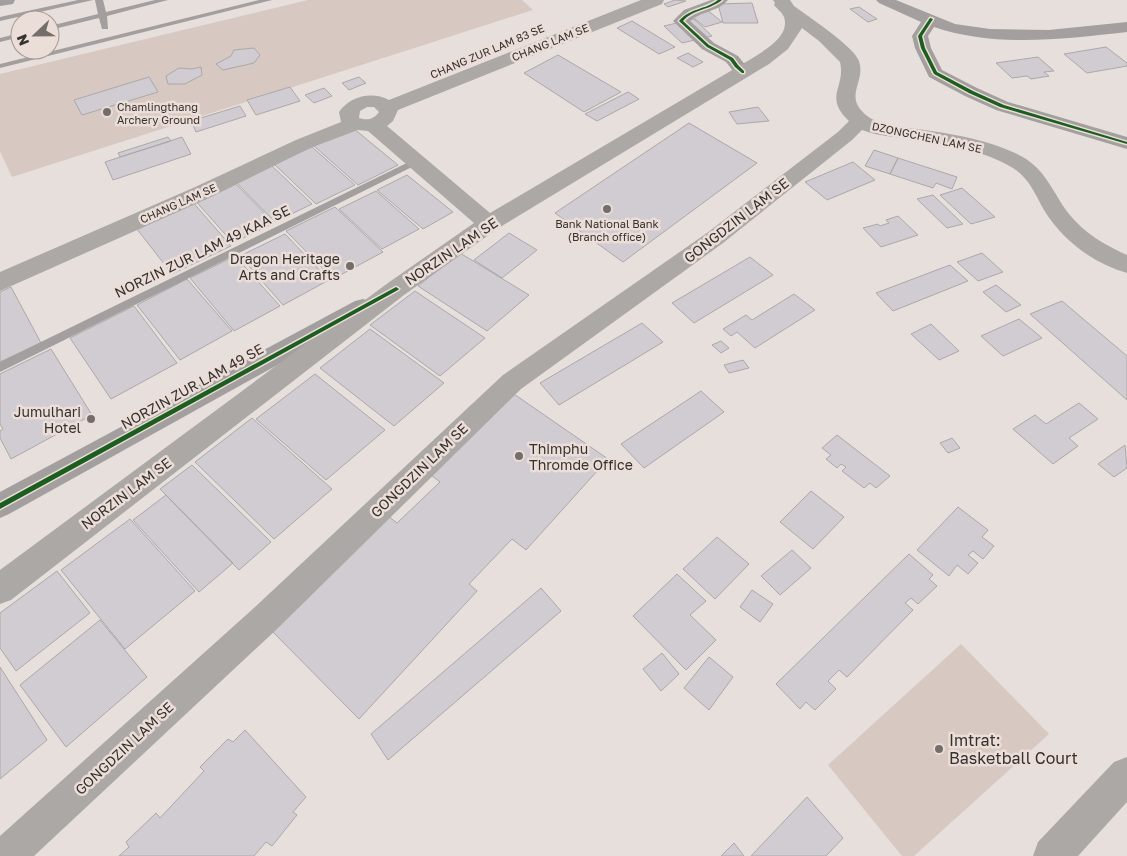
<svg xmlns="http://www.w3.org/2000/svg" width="1127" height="856" font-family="'Golos Text',sans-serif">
<rect width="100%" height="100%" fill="#e6dfdc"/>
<path fill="#d7c8c2" d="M308,0H522L533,10L12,177L0,151V74Z
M961,644L1049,734L914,856H902L828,765Z"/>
<path fill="#d0ccd1" stroke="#aca8a9" d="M675,0L686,1L668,7L664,4Z
M752,3L758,23H723L718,4Z
M859,7L877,19L868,22L850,9Z
M706,9L722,22L705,27L689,14Z
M694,19L712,36L682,43L664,26Z
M632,21L675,47L659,54L617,28Z
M1106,47L1127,63V66L1087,73L1064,54Z
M254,48L260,55L254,63L223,70L216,64L231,56L234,50Z
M688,53L703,62L693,67L677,58Z
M558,55L621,92L584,112L524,73Z
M1038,57L1054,71L1044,72L1049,76L1031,79L1027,76L1012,78L996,63Z
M201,67L202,75L185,84H168L166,76L179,68L192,69Z
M149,77L158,92L82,115L74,100Z
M359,77L366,83L349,90L342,83Z
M290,87L300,101L256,115L247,100Z
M324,88L332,96L314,103L305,95Z
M628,92L639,99L597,121L585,114Z
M240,106L246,116L196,132L191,121Z
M758,107L769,121L737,124L729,112Z
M689,123L757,163L623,262L555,213Z
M353,128L398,165L358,185L314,146Z
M168,137L171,141L120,157L118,153Z
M182,137L191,154L113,180L105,162Z
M312,147L355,185L316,204L274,164Z
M874,150L898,158L890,174L865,166Z
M898,158L957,177L952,189L936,183L933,188L890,174Z
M853,162L875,180L827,200L805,182Z
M271,165L312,204L275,222L235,181Z
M407,175L453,212L423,229L377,190Z
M232,180L274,223L233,243L193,198Z
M962,188L995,217L971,224L940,195Z
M376,191L419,229L382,249L339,209Z
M933,195L963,224L947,228L917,199Z
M190,199L231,246L172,274L133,224Z
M335,207L383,252L333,279L286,231Z
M898,216L918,235L881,247L863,228L878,224L880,226L889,223L886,220Z
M509,233L537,250L502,278L474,260Z
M285,234L329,280L283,305L240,256Z
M460,253L529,295L487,331L418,286Z
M982,253L1003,272L978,281L957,262Z
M235,256L280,306L234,331L190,278Z
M750,257L773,275L694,323L672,303Z
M950,265L968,281L893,311L876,293Z
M187,279L232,331L180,360L137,305Z
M996,285L1021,305L1006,312L983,292Z
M11,287L41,343L0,362V292Z
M415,291L485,338L440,376L370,325Z
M794,294L815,310L755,348L737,332L731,336L723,329L746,315L752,320Z
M1062,301L1127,356V400L1030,314Z
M134,306L177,363L111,399L70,338Z
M1019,319L1042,338L1003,356L981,336Z
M642,323L663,342L559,405L540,383Z
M931,324L959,351L939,360L911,334Z
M370,329L444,383L394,426L320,368Z
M721,341L729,348L721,353L712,345Z
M51,349L92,415L11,459L0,438V431L3,429L0,424V374Z
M743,360L749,368L729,373L724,365Z
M315,374L385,430L326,480L256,419Z
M701,391L724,412L644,468L621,444Z
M511,392L608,459L526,550L512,539L469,584L477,591L359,719L269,628L388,516L397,523L440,482L427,472Z
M1079,403L1098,419L1069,438L1078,446L1053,464L1013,429L1035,415L1046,424Z
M252,418L332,489L274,539L195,462Z
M837,435L890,476L876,488L870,483L864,488L842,471L846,467L841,464L837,468L826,459L831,455L822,448Z
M952,438L960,448L948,453L940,443Z
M1125,445L1127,468L1114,477L1098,464Z
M192,465L271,542L239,570L160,489Z
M811,491L844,517L813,549L780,522Z
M166,495L233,563L199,592L133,520Z
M958,507L988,530L982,537L994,546L983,559L973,551L968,555L978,563L968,574L957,565L949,576L917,550Z
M130,519L195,591L125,649L61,570Z
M717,537L749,564L715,599L683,569Z
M792,550L811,568L780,595L761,576Z
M909,554L933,575L929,579L937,586L918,604L911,598L905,603L913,610L847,677L839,670L828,681L836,689L815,710L806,702L800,709L776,684Z
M57,571L90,613L16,671L0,648V613Z
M677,574L706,601L690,615L716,640L686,670L633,616Z
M541,588L561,611L388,760L371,734Z
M752,590L773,604L760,622L740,607Z
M100,620L147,677L66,747L20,685Z
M662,653L679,674L661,691L643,669Z
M709,657L733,677L709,710L684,688Z
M0,667L47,740L0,779Z
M245,730L306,797L293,812L297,815L272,846L266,842L254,856H119L129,847L126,842L156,813L160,818L204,771L200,767L228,739L233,742Z
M807,797L843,838L826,856H751Z
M734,843L744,856H721Z"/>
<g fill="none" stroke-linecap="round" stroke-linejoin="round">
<path fill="#a29f9e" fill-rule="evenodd" d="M78,0H93L0,21V17Z
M95,0H103L106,12L155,0H168L107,16L108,29H102L99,18L50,30V26L98,14Z
M259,0H272L0,68V64Z
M20,33V37L0,42V38Z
M417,158L420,159V163L0,372V362Z"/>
<path fill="#a29f9e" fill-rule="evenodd" d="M711,0H728C718,12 701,11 690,21L714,43L738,56L751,72L749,76H737L726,62L702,49L673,21L684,10Z
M876,0H896L955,24L990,29L1049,30L1127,22V32C1063,39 996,48 934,27L928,36L931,48L942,70L977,88L1008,102L1127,137V149L996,110L965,96L929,77L915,48L912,36L921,22L879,3Z
M363,299L371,301L374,307L371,313L9,514L0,518V492L355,301Z"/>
<path fill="#a29f9e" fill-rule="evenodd" d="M0,0H15L13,4L0,6Z"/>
<path fill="#aca8a6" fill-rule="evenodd" d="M641,0H664L662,4L398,110L393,121L387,126L490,213L756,56C768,48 790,35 784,17C782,12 777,9 774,5L775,3L773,0H790L794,6C809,17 850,44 858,59C868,81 842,95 866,115C883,129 910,127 931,131C959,135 989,141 1015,153C1046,167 1050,189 1069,214C1084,233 1105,245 1127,255V273C1093,263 1063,241 1044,210C1035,194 1029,178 1013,168C983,150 945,144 911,139C894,137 878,136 862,130L852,140L723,243L521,389L277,629L34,856H0V836L255,607L503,375L707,233L838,132L849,121C823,96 846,88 840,62L819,41L802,28L788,49L769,64L497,229L404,295L11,600L0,604V570L388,283L474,223L368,131L358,130L310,148L209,198L0,291V272L193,188L296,140L341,122L339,112C350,96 372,91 389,100ZM374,107L379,112C374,119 368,121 359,118L360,111L367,107Z
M1127,757V802L1078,856H1033L1038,842L1114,762Z"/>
<defs>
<path id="cycleway" d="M718,0H722C710,10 693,9 683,21L709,45L733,58L738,65L744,71V73H742L735,67L730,60L707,47L679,21C690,8 705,10 718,0Z
M930,18L933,19L922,36L925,48L937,72L973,91L1004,105L1127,142V144L1000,107L969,93L934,74L921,48L918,36Z
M396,287L399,289L398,290L0,509V503Z"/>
</defs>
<use href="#cycleway" stroke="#ebddd7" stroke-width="3"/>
<use href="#cycleway" fill="#1b5e20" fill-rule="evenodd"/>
</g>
<g fill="#746e6b" stroke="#ebddd7" stroke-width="2">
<circle cx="107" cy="112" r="5"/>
<circle cx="607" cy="209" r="5"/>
<circle cx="350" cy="266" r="5"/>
<circle cx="91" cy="419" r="5"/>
<circle cx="519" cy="456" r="5"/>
<circle cx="939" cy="749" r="5"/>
</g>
<g text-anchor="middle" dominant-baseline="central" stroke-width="5" stroke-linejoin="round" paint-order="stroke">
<g font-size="11" fill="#36312e" stroke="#ebddd7">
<text transform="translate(550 42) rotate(-22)">CHANG LAM SE</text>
<text transform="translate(487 51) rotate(-23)">CHANG ZUR LAM 83 SE</text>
<text transform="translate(927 137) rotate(12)">DZONGCHEN LAM SE</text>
<text transform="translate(178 203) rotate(-24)">CHANG LAM SE</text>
</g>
<g font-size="11" fill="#36312e" stroke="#ebddd7" text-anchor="start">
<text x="117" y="106">Chamlingthang<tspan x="117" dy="13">Archery Ground</tspan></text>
<text x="607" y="223" text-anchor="middle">Bank National Bank<tspan x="607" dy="13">(Branch office)</tspan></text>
</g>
<g font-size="14" fill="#36312e" stroke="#ebddd7">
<text transform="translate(736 220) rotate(-38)">GONGDZIN LAM SE</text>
<text transform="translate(202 251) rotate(-26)">NORZIN ZUR LAM 49 KAA SE</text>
<text transform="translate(451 251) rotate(-34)">NORZIN LAM SE</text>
<text transform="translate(192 386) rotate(-29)">NORZIN ZUR LAM 49 SE</text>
<text transform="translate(419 470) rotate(-44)">GONGDZIN LAM SE</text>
<text transform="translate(126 493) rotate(-37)">NORZIN LAM SE</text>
<text transform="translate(124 748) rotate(-43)">GONGDZIN LAM SE</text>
</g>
<g font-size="14" fill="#36312e" stroke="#ebddd7" text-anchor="end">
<text x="340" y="258">Dragon Heritage<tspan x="340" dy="16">Arts and Crafts</tspan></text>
<text x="81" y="411">Jumulhari<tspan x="81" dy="16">Hotel</tspan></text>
<text x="529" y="448" text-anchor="start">Thimphu<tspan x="529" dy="16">Thromde Office</tspan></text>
</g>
<g font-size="16" fill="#36312e" stroke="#ebddd7" text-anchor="start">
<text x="949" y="740">Imtrat:<tspan x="949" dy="18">Basketball Court</tspan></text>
</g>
</g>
<g transform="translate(35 35) rotate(248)"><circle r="24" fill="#ebddd7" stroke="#a39893"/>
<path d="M0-4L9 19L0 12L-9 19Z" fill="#746e6b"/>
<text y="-8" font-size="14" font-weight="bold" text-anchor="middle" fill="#36312e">N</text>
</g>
</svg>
